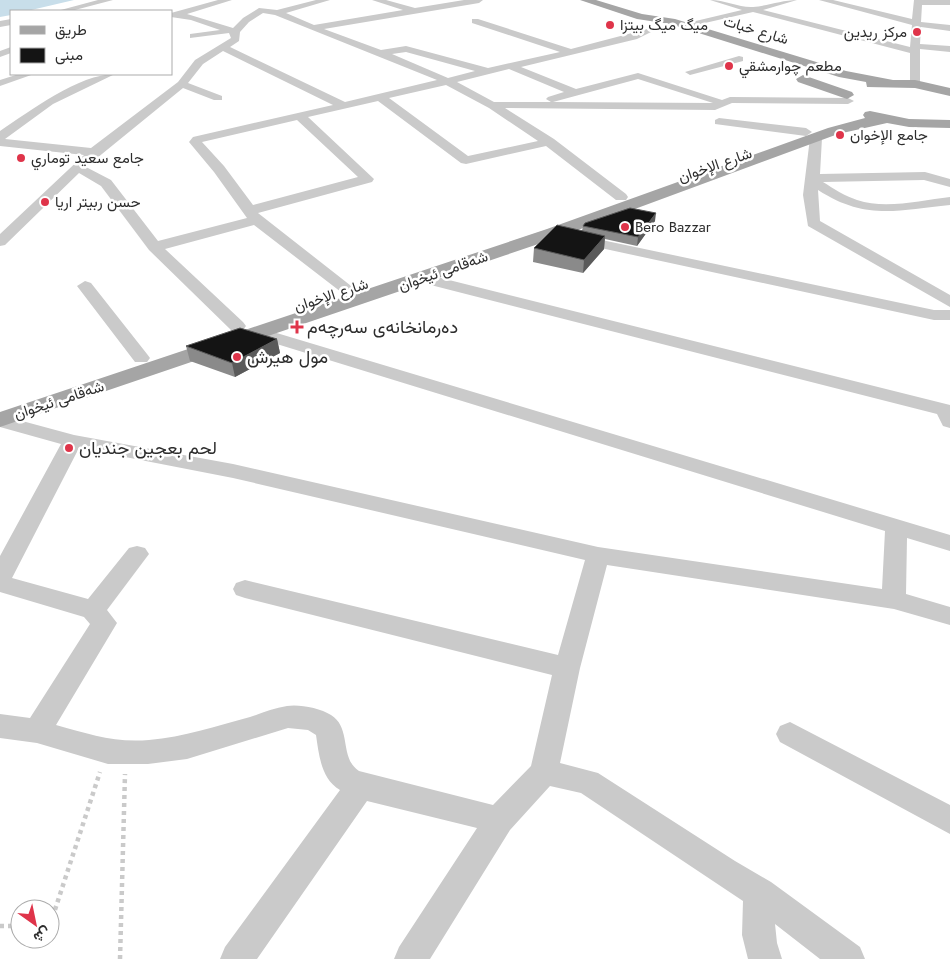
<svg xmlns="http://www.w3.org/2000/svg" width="950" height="959" font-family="Jost,Vazirmatn,sans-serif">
<rect width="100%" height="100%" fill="#fff"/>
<path fill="#c8deea" d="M0,0H74L27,11H11V15L0,17Z"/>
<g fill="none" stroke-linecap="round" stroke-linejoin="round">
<path stroke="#cacaca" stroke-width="4.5" stroke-dasharray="4 4" stroke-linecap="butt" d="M50,925L100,772
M0,926H20
M120,959L125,774"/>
<path fill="#cacaca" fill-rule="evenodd" d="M98,0H113L71,11H57Z
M218,0H232L187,14L233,28L243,18L259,8L277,10L316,0H330L286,13L314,25L403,10L372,0H386L415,8L464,0H483L479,3L324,29L381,50L406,46L488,68L560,52L472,23V19H478L571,49L651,28V32L637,39L521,67L576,89L638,73L722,100L730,97L848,98L854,101L848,104L732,103L715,110L505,108L554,139L626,194L628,197L626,200H616L546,146L466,164L461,163L378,101L308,117L374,179L372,182L258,213L355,289L347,294L341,292L254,225L165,249L243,322L246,326L243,330H231L149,250L101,186L79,173L5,245L0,246V234L84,155L0,146V131C30,111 79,74 115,74L53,104L5,139L91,148L178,82L195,60L231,38L229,33L190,38V34L220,30L191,20L171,17V13ZM263,13L275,15L437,80L345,102L230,47L239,41L240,32L249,22ZM223,51L333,105L193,137L189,142L214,172L247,218L158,241L111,180L86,167L183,88L214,100H222V96L188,83L203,64ZM406,52L475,71L448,78L392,54ZM509,69L564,92L548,97L546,99L551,102H494L457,82ZM638,79L713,103L553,102ZM446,85L489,108L538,141L468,156L389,98ZM297,120L358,177L253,205L224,166L202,142Z
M710,0C725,0 740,8 753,7C768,6 782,0 797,0L763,10L910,47L912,25L819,0H833L912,19L914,0H950V5H922L921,22L950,25V31L921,27L920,44L950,46V52L920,49V84L915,87L910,84V53L753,12L683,28V24L742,10Z
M11,19V25L0,27V21Z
M11,47V53L0,57V51Z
M739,56L743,57V61L690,75L685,72Z
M19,74H34L0,86V80Z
M719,118L806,128L812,132L806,136L715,124V120Z
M816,134L822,138L820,174L925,172L950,179V187L924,180L823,182C834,189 845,196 857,200C886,210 921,200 950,197V205C897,210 866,221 818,190L820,221L950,295V307L808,226L803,195L810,138Z
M578,235L934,310H950V320H934L573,242L571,239Z
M421,273L950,405V428L943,426L937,414L415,281L413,278Z
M85,281L91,283L147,354L150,358L147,362H135L77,286Z
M260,328L950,535V551L907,538L906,594L950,607V625L894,609L607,565L580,668L560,763L598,773L735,861L771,882L860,947L865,959H820L775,924L777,943L782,959H748L742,935L743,901L581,793L550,786L510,830L430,959H394L399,947L477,828L367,801L257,959H220L225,947L340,790C321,779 319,755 316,735L308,730L288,728L187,759L148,764H108L37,743L0,738V714L30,718L90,624L84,617L0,592V556L61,444L0,427V415L74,435L233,464L598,547L882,589L885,531L254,337L251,333L254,329ZM79,448L233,478L585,560L558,655L245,580L236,583L233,589L236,595L245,598L552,675L531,766L493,805L359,771C339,758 352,728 331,715C320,708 299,704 287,706C274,708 262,713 250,717C216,726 184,737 149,740C114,743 89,734 56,725L117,623L107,610L149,554L145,548L137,546L129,548L88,599L12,578Z
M790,722L950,805V834L780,742L776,734L780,726Z"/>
<path fill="#a5a5a5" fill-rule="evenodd" d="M580,0H596L642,14L675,19L846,71L893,80H915L950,88V96L915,88L867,87L866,82L839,77L670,24L637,19Z
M803,75L852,92L854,95L847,99L798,82L796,79Z
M870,111L909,119L950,120V128L909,127L887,123L838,134L559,237L0,427V412L547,229L828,128L865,118L863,115L865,112Z"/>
</g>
<path fill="#8a8a8a" d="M655,221L637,246L605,239L604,249L583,273L533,262L534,248L582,231L583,226Z
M277,339L280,353L235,377L190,361L186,346Z"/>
<path fill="#5a5a5a" d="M656,213L655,221L637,246L638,237Z
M605,236L604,249L583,273L584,260Z
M277,339L280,353L235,377L232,363Z"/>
<path fill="#141414" stroke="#5a5a5a" d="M630,208L656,213L638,237L583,226L585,223Z
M557,225L605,236L584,260L534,248Z
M240,328L277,339L232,363L186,346Z"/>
<g fill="#df344a" stroke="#fff" stroke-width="2">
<circle cx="610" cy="25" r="5"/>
<circle cx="917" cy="32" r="5"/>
<circle cx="729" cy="66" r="5"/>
<circle cx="840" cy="135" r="5"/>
<circle cx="21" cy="158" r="5"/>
<circle cx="45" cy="202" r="5"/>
<circle cx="625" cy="227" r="5"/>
<path d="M294.5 319.5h5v5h5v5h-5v5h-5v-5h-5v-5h5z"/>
<circle cx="237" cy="357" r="5"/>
<circle cx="69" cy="448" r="5"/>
</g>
<g text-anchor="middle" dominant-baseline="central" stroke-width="5" stroke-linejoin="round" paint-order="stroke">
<g font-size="15" fill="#2d2d2d" stroke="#fff" text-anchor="start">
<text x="620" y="25">ميگ ميگ بيتزا</text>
<text x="907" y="32" text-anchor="end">مركز ريدين</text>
<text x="739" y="66">مطعم چوارمشقي</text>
<text x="850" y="135">جامع الإخوان</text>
<text x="31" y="158">جامع سعيد توماري</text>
<text x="55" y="202">حسن ربيتر اريا</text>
<text x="635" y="227">Bero Bazzar</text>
</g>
<g font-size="15" fill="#2d2d2d" stroke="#fff">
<text transform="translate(756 30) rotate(17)">شارع خبات</text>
<text transform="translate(715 165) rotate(-19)">شارع الإخوان</text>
<text transform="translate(443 271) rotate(-19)">شەقامی ئیخوان</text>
<text transform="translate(331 295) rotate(-18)">شارع الإخوان</text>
<text transform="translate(59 400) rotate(-18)">شەقامی ئیخوان</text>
</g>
<g font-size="18" fill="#2d2d2d" stroke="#fff" text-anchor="start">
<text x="307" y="327">دەرمانخانەی سەرچەم</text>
<text x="247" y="357">مول هيرش</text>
<text x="79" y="448">لحم بعجين جنديان</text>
</g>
</g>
<rect x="10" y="10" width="162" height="65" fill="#ffffff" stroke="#ababab"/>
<rect x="20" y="26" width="25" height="8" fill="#a5a5a5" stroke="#ababab"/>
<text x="55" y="35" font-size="15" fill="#2d2d2d">طريق</text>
<rect x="20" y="48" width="25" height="15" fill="#141414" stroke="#ababab"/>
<text x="55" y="60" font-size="15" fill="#2d2d2d">مبنى</text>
<g transform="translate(35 924) rotate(147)"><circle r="24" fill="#ffffff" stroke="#ababab"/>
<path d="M0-4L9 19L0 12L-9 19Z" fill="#df344a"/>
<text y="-8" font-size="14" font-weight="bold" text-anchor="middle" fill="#2d2d2d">ش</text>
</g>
</svg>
